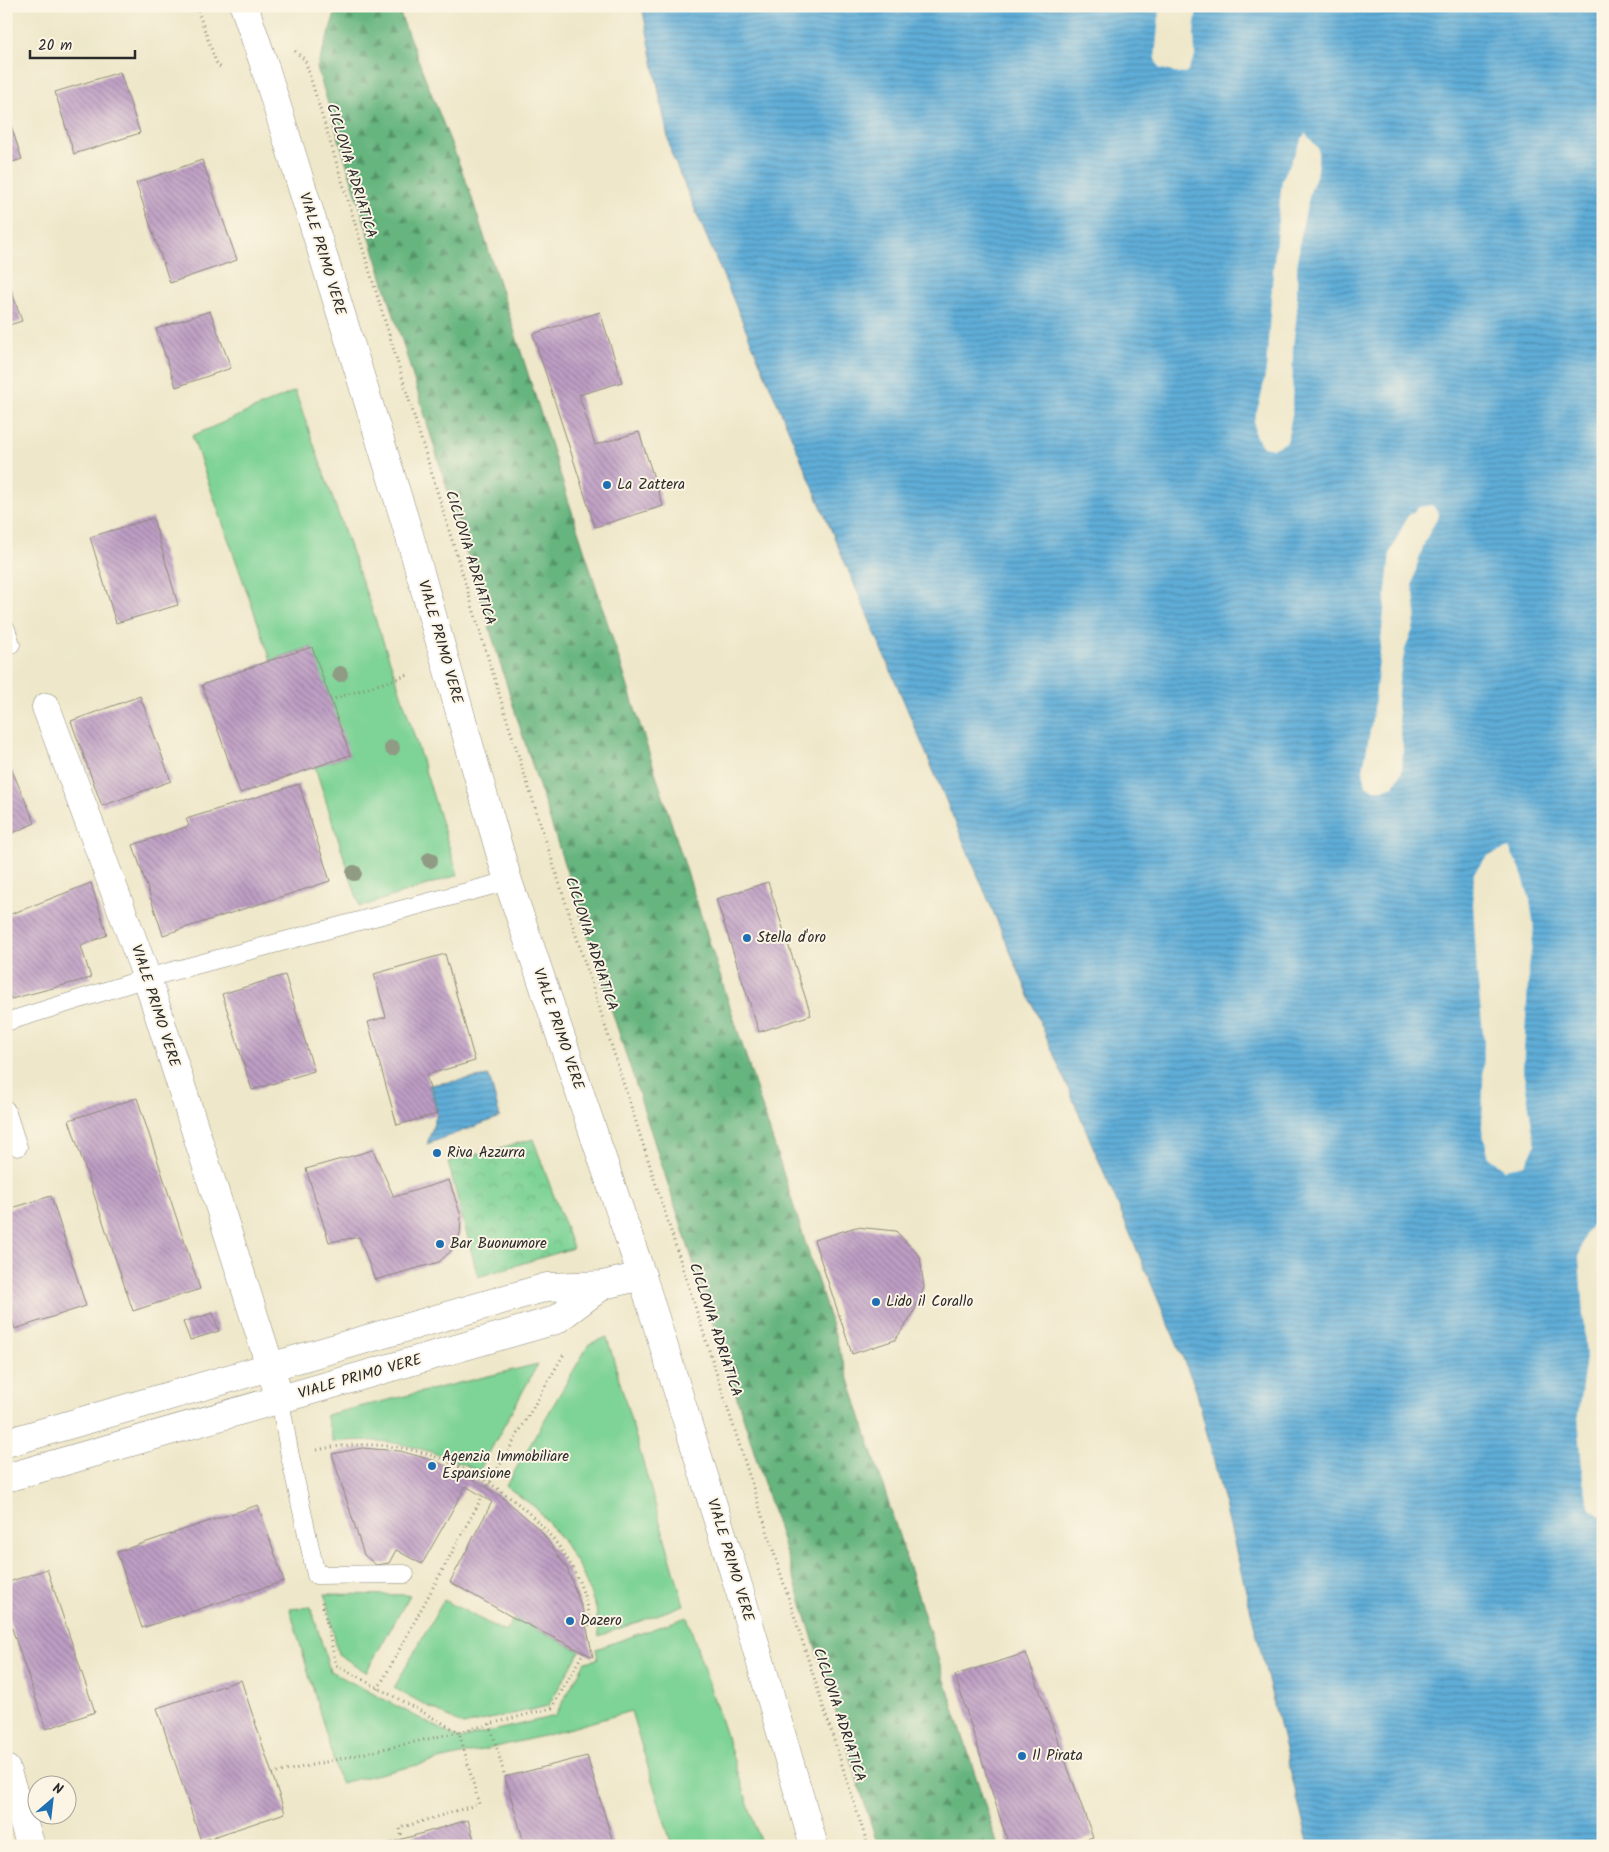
<svg xmlns="http://www.w3.org/2000/svg" width="1609" height="1852" font-family="Kalam,sans-serif">
<defs>
<pattern id="forest-firs" width="22" height="20" patternUnits="userSpaceOnUse" patternTransform="scale(1.25)"><rect width="22" height="20" fill="#66b57f"/><path d="M5 1l3.5 6h-7zM16 11l3.5 6h-7z" fill="#549368"/></pattern>
<pattern id="park-crowns" width="20" height="18" patternUnits="userSpaceOnUse" patternTransform="scale(1.25)"><rect width="20" height="18" fill="#7ed396"/><path d="M2 6a3 3 0 1 1 6 0M12 15a3 3 0 1 1 6 0" fill="none" stroke="#6db581"/></pattern>
<pattern id="water-rules" width="6" height="5" patternUnits="userSpaceOnUse" patternTransform="scale(1.25)"><rect width="6" height="5" fill="#5fadd8"/><path d="M0 2.5h6" fill="none" stroke="#4f8daf"/></pattern>
<pattern id="building-back-hatch" width="6" height="6" patternUnits="userSpaceOnUse" patternTransform="scale(1.25)"><rect width="6" height="6" fill="#bd9dc4"/><path d="M-1 5l2 2M0 0l6 6M5-1l2 2" fill="none" stroke="#9a809f"/></pattern>
</defs>
<rect width="100%" height="100%" fill="#fcf5e5"/>
<filter id="ink" filterUnits="userSpaceOnUse"><feTurbulence type="fractalNoise" baseFrequency=".02" numOctaves="2"/><feDisplacementMap in="SourceGraphic" scale="10" xChannelSelector="R" yChannelSelector="G"/><feConvolveMatrix kernelMatrix="1 2 1 2 8 2 1 2 1" color-interpolation-filters="sRGB"/></filter>
<filter id="wash" filterUnits="userSpaceOnUse"><feTurbulence type="fractalNoise" baseFrequency=".0096" numOctaves="4" result="noise"/><feDisplacementMap in="SourceGraphic" scale="20" xChannelSelector="R" yChannelSelector="G"/><feGaussianBlur stdDeviation="1.12" result="paint"/><feColorMatrix in="noise" values="0 0 0 0 0 0 0 0 0 0 0 0 0 0 0 0 0 1.4 0 .05"/><feComposite in="paint" operator="in"/></filter>
<g filter="url(#wash)">
<rect width="100%" height="100%" fill="#eee7c9"/>
<path fill="#7ed396" stroke="#547f60" d="M295,391L396,678L458,875L360,907L315,767L349,755L311,647L271,660L192,436Z
M607,1337L684,1605L599,1636L596,1608L582,1572L563,1541L536,1508L506,1486L589,1344Z
M538,1364L479,1471C427,1448 389,1436 333,1442L326,1415Z
M325,1594L410,1595L366,1672L338,1654Z
M444,1600L505,1632L514,1618L580,1651L548,1706L463,1725L394,1688Z
M311,1607L330,1671L459,1739L555,1716L585,1662L598,1659L596,1649L687,1617L762,1846H672L631,1711L543,1736L340,1783L290,1609Z"/>
<path fill="url(#forest-firs)" stroke="#487055" d="M354,6H397L469,189L998,1846H878L734,1388L516,715L407,357L317,68L335,14Z"/>
<path fill="url(#park-crowns)" stroke="#547f60" d="M533,1139L573,1248L478,1277L448,1162Z"/>
<path fill="url(#water-rules)" stroke="#456c82" d="M642,6H1603V1846H1309L1196,1389L671,153Z
M489,1076L500,1117L427,1144L437,1114L429,1085Z"/>
<path fill="#eee7c9" d="M1160,6H1197L1194,33L1195,56L1187,72L1179,74L1159,68L1155,59Z
M1305,133L1318,148V170L1310,192L1301,233L1297,268V312L1293,346L1292,414L1287,442L1272,449L1263,447L1255,435L1254,421L1262,393L1266,370L1273,272L1282,180Z
M1432,505L1439,514L1425,541L1417,565L1413,584L1416,614L1413,629L1405,649L1399,680L1397,706L1403,748L1402,771L1394,786L1384,789H1372L1366,785L1363,770L1374,709L1390,553L1407,517L1419,507Z
M1509,848L1521,871L1530,900L1534,929L1529,967L1523,1068L1535,1146L1525,1165L1505,1169L1489,1158L1482,1129L1484,1042L1477,973L1473,902L1474,873L1487,856Z
M1603,1219V1515L1600,1516L1590,1509L1583,1481L1578,1414L1586,1358L1579,1257L1585,1234L1595,1222Z"/>
<g id="blocks">
<path fill="url(#building-back-hatch)" d="M120,72L140,133L74,154L55,92Z
M6,111L22,159L6,164Z
M202,160L237,260L170,283L136,183Z
M6,276L22,321L6,326Z
M210,311L231,368L176,387L156,329Z
M600,312L622,382L579,395L595,445L639,432L663,506L595,527L533,334Z
M153,518L178,605L116,623L90,537Z
M312,647L350,755L240,793L202,685L271,660Z
M140,696L171,781L102,806L71,721Z
M10,766L35,823L6,836V768Z
M299,784L330,881L163,935L133,845L189,826L186,819Z
M768,882L811,1015L759,1032L716,899Z
M91,883L107,935L81,946L91,978L11,999L6,982V916Z
M445,954L475,1061L426,1075L437,1114L397,1125L368,1022L386,1017L374,974Z
M285,975L314,1071L252,1090L222,994Z
M137,1098L200,1289L133,1311L69,1120Z
M373,1150L394,1197L449,1180L461,1216L460,1234L451,1251L439,1262L375,1280L359,1237L329,1242L306,1169Z
M51,1196L86,1306L15,1329L6,1302V1210Z
M856,1227L896,1231L920,1257L924,1288L912,1316L895,1340L852,1354L814,1240Z
M213,1313L219,1331L190,1340L183,1322Z
M362,1448L400,1451L432,1460L465,1474L505,1499L541,1531L567,1568L583,1611L593,1657L514,1618L450,1582L492,1502L466,1486L422,1564L396,1550L389,1563L376,1565L364,1555L332,1454Z
M258,1505L284,1581L142,1628L117,1552Z
M47,1569L95,1712L46,1729L6,1611V1583Z
M1026,1653L1093,1837L1065,1846H1009L955,1675Z
M241,1680L285,1813L201,1841L157,1708Z
M587,1756L614,1846H525L505,1777Z
M468,1820L476,1846H382V1845Z"/>
</g>
</g>
<g filter="url(#ink)">
<use href="#blocks" fill-opacity="0" stroke="#8c897a" stroke-width="1"/>
<g fill="none" stroke-linecap="round" stroke-linejoin="round">
<defs>
<path id="lane" d="M6,629L11,644
M6,1022L147,978L508,881
M6,1110L18,1147
M280,1400L290,1456L316,1575L405,1574"/>
<path id="street" d="M46,707L147,978L270,1366L280,1400
M6,1443L547,1287L603,1285L642,1276
M6,1478L556,1320L603,1285
M6,1769L31,1846"/>
<path id="secondary" d="M244,6L263,61L409,534L508,881L642,1276L740,1592L814,1846"/>
</defs>
<use href="#lane" stroke="#8c897a" stroke-width="19"/>
<use href="#street" stroke="#8c897a" stroke-width="29"/>
<use href="#secondary" stroke="#8c897a" stroke-width="29"/>
<path stroke="#8c897a" stroke-width="3" stroke-dasharray="1 4" stroke-linecap="butt" d="M196,6L216,62L221,68
M295,51L305,60L509,726L868,1846
M330,700L408,675
M317,1450C349,1443 380,1443 412,1450C490,1468 589,1543 589,1630
M488,1486L565,1352
M322,1602L336,1665L459,1732L552,1708L582,1655
M378,1689L481,1499
M490,1724L505,1777
M272,1774L459,1732L479,1804L400,1828L402,1839"/>
<use href="#lane" stroke="#fff" stroke-width="18"/>
<use href="#street" stroke="#fff" stroke-width="28"/>
<use href="#secondary" stroke="#fff" stroke-width="28"/>
</g>
<g fill="#909b84">
<circle cx="340" cy="674" r="8"/>
<circle cx="392" cy="748" r="8"/>
<circle cx="430" cy="860" r="8"/>
<circle cx="354" cy="873" r="8"/>
</g>
</g>
<g fill="#1f6fb2" stroke="#fcf5e5" stroke-width="2">
<circle cx="607" cy="485" r="5"/>
<circle cx="747" cy="938" r="5"/>
<circle cx="437" cy="1153" r="5"/>
<circle cx="440" cy="1244" r="5"/>
<circle cx="876" cy="1302" r="5"/>
<circle cx="432" cy="1466" r="5"/>
<circle cx="570" cy="1621" r="5"/>
<circle cx="1022" cy="1756" r="5"/>
</g>
<g text-anchor="middle" dominant-baseline="central" stroke-width="4" stroke-linejoin="round" paint-order="stroke">
<g font-size="15" fill="#2b2b2b" stroke="#fcf5e5">
<text transform="translate(351 171) rotate(73)">CICLOVIA ADRIATICA</text>
<text transform="translate(322 254) rotate(73)">VIALE PRIMO VERE</text>
<text transform="translate(470 558) rotate(73)">CICLOVIA ADRIATICA</text>
<text transform="translate(440 642) rotate(74)">VIALE PRIMO VERE</text>
<text transform="translate(591 944) rotate(72)">CICLOVIA ADRIATICA</text>
<text transform="translate(155 1006) rotate(72)">VIALE PRIMO VERE</text>
<text transform="translate(558 1029) rotate(71)">VIALE PRIMO VERE</text>
<text transform="translate(715 1330) rotate(72)">CICLOVIA ADRIATICA</text>
<text transform="translate(360 1377) rotate(-16)">VIALE PRIMO VERE</text>
<text transform="translate(730 1560) rotate(73)">VIALE PRIMO VERE</text>
<text transform="translate(839 1715) rotate(72)">CICLOVIA ADRIATICA</text>
</g>
<g font-size="15" fill="#2b2b2b" stroke="#fcf5e5" text-anchor="start">
<text x="617" y="485">La Zattera</text>
<text x="757" y="938">Stella d'oro</text>
<text x="447" y="1153">Riva Azzurra</text>
<text x="450" y="1244">Bar Buonumore</text>
<text x="886" y="1302">Lido il Corallo</text>
<text x="442" y="1457">Agenzia Immobiliare<tspan x="442" dy="17">Espansione</tspan></text>
<text x="580" y="1621">Dazero</text>
<text x="1032" y="1756">Il Pirata</text>
</g>
</g>
<rect width="1609" height="1852" fill="none" stroke="#fcf5e5" stroke-width="25"/>
<g transform="translate(52 1800) rotate(28)"><circle r="24" fill="#fcf5e5" stroke="#a8a49b"/>
<path d="M0-4L9 19L0 12L-9 19Z" fill="#1f6fb2"/>
<text y="-8" font-size="14" font-weight="bold" text-anchor="middle" fill="#2b2b2b">N</text>
</g>
<path d="M30 50v8h105v-8" fill="none" stroke="#2b2b2b" stroke-width="2.5"/>
<text x="38" y="50" font-size="15" fill="#2b2b2b" stroke="#fcf5e5" stroke-width="4" paint-order="stroke">20 m</text>
</svg>
